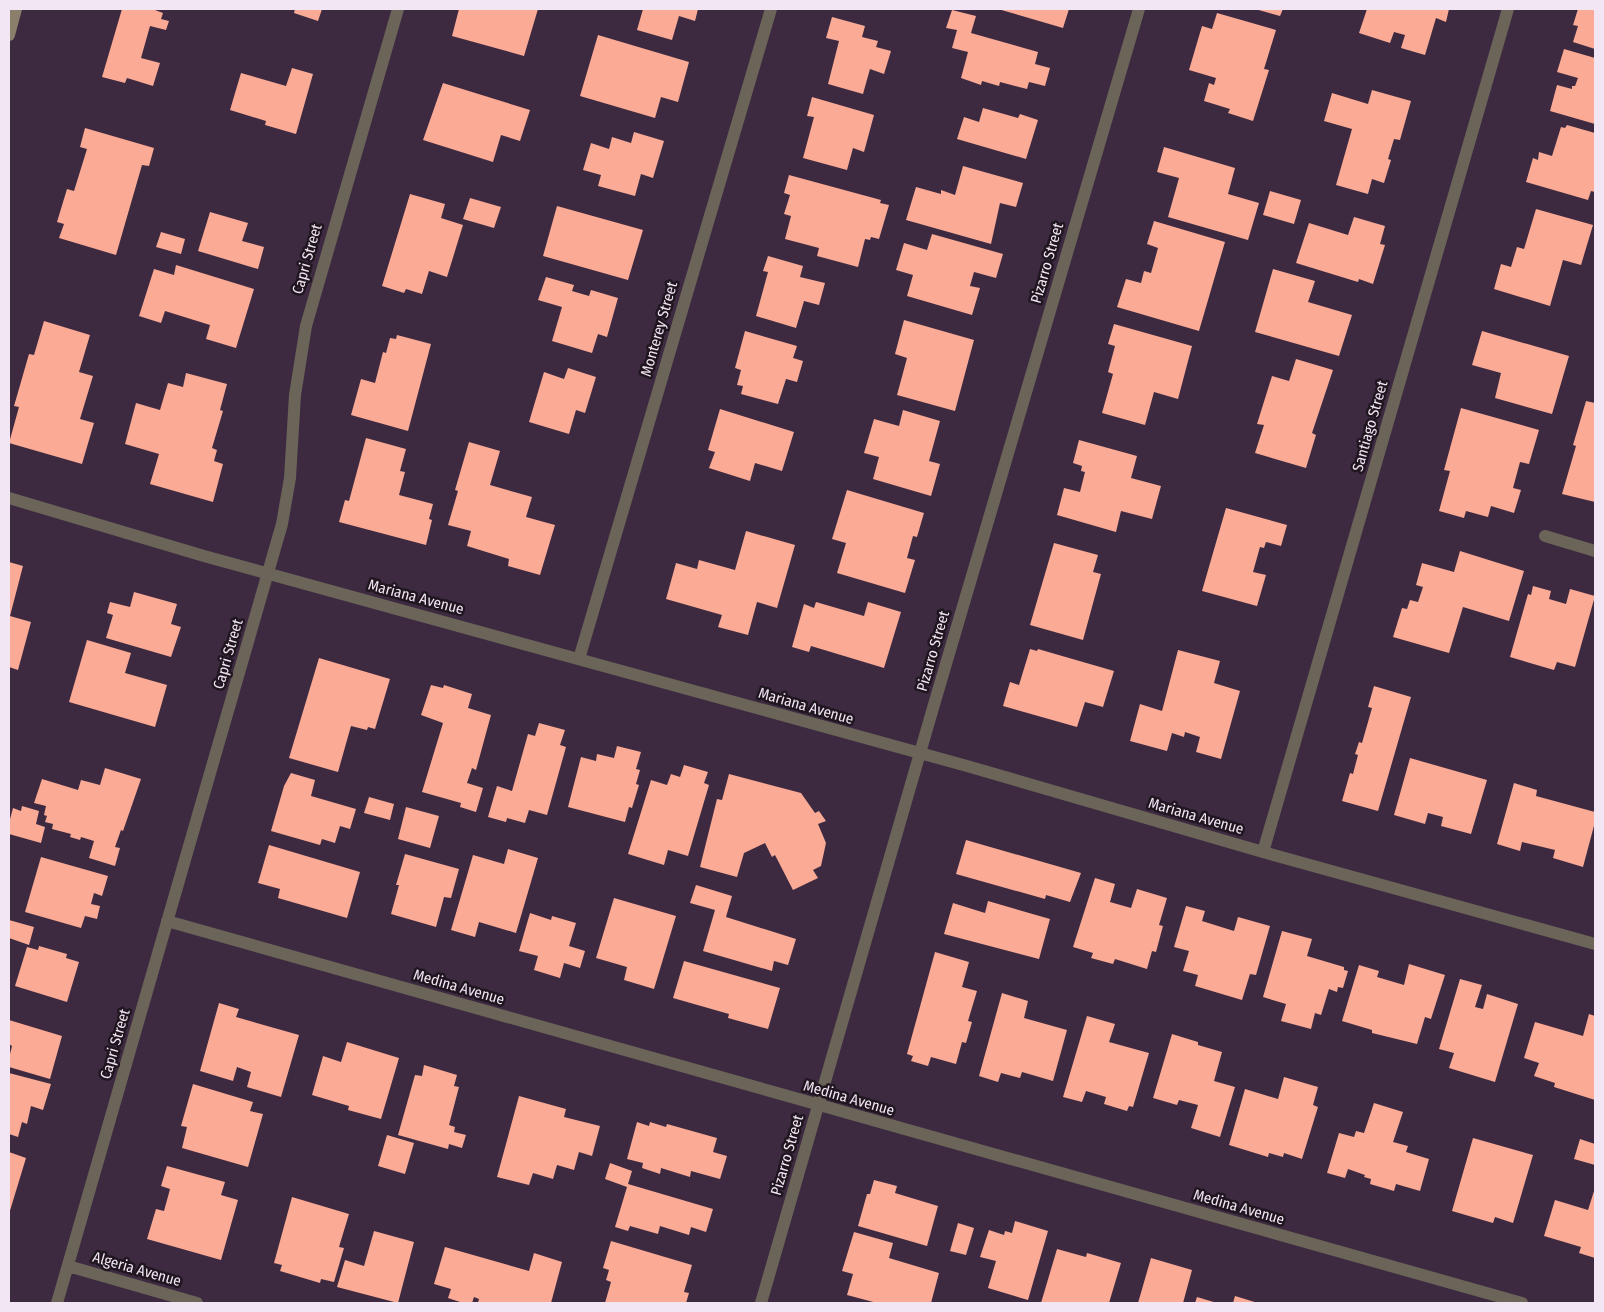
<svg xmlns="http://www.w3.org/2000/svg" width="1604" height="1312" font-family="'Fira Sans Condensed',sans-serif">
<rect width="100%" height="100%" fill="#3d2a40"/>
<path fill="#faaa95" d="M122,9L132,10L133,9H155V10L163,13L161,19L169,21L166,30L150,26L141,58L160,63L153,86L127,78L125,83L102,77Z
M295,9H322L318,21L294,13Z
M459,9H538L524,56L452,36Z
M643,9H698L695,21L679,16L672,40L637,30Z
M998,9H1069L1063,28Z
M1255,9H1283L1280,16Z
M1367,9H1449L1446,22L1436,18L1425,55L1401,48L1405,35L1394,32L1390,43L1359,33Z
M1578,9H1595V49L1573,42L1578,26L1573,25Z
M952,10L976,16L971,33L1038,52L1035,64L1050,68L1045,86L1029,82L1027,89L1000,82L999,86L982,81L981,85L961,78L968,52L952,48L957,30L946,28Z
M1217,13L1276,30L1264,69L1269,70L1253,121L1228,113L1230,109L1204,101L1209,83L1214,85L1216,78L1189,70L1202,26L1212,29Z
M832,17L865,26L862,37L878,41L876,47L891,51L884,74L870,69L863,94L828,84L839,41L826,38Z
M598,35L689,62L678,102L661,97L655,118L580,96Z
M1564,49L1595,58V124L1550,111L1557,85L1572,89V86H1575L1578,78L1557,72Z
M292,68L313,74L296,134L265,125L266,121L230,110L241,73L286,86Z
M443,83L530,110L520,141L501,135L493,162L423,140Z
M1372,90L1411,101L1400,140L1394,139L1388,159L1391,160L1384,183L1372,179L1368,194L1336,185L1352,129L1324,121L1332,93L1368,104Z
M812,97L874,115L864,152L853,148L847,170L803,158L814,117L807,116Z
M983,108L1018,118L1020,114L1038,120L1026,159L957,139L964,117L979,122Z
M1567,125L1595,133V192L1591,191L1588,200L1526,182L1533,158L1538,160L1539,152L1552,156L1561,127L1565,128Z
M85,128L154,148L149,166L142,165L116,255L59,238L64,224L57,222L67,189L74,191L87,149L80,147Z
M634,132L664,141L653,178L641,174L635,196L598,186L601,175L583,170L591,143L609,149L612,137L631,143Z
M1164,147L1235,168L1228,194L1259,203L1248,240L1168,217L1179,178L1157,172Z
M963,166L1023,183L1016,207L1000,203L991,244L906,220L916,187L941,194V190L955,195Z
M789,175L881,200L880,203L889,205L879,239L871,237L870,240L865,239L858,267L817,256L819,248L785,239L791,216L784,214L790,195L784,193Z
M1270,191L1301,200L1294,224L1263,215Z
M410,194L445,204L441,218L463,225L447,277L429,271L422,294L406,289L404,293L382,286Z
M470,198L501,207L494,228L463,219Z
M557,206L643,230L628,280L543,256Z
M1536,209L1593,225L1581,265L1563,260L1550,306L1494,289L1501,264L1511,267L1517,247L1524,249Z
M210,212L248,223L242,241L264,247L258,269L198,251Z
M1354,217L1385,226L1380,244L1385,245L1373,284L1359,279L1358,282L1296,263L1309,223L1348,235Z
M1154,221L1225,242L1199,331L1117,307L1126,279L1141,283L1144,271L1151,273L1158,248L1147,244Z
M161,232L185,239L181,254L156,247Z
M932,234L1003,254L996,278L974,272L970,286L980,288L972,315L907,296L913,275L896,270L904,243L927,250Z
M768,256L803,266L800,277L825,283L819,305L804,301L796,328L756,316L768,272L763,271Z
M176,265L254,289L236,348L206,339L210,325L165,311L161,323L139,316L154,269L174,275Z
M1273,269L1315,281L1308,302L1352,315L1339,356L1255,332Z
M546,277L574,285L572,291L589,296L591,290L618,298L607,337L598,334L592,353L552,341L562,307L538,300Z
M904,320L974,340L955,411L897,395L907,358L895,354Z
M44,321L90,335L79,372L93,376L80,419L94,423L82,464L9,443L19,407L14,406L29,354L34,355Z
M1114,324L1192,346L1178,399L1154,392L1145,425L1102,413L1113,374L1108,372L1115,346L1108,344Z
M745,331L797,346L793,358L803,361L797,382L786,379L778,404L741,394L743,386L737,385L741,370L735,368Z
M1482,331L1569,356L1552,414L1495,398L1501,373L1472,365Z
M397,335L431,344L408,431L351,415L361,379L375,383L383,352L386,353L390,338L396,339Z
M1296,359L1333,370L1312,433L1316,435L1306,468L1255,453L1264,425L1257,424L1272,376L1289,381Z
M568,368L596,377L585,413L576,410L569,434L529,422L544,372L564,379Z
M186,373L227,384L220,410L223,411L212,448L217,450L214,461L223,464L213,502L150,484L159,454L125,444L136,403L160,410L168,383L183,387Z
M1586,401L1595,403V502L1562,494L1576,446L1573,445Z
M1461,408L1539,430L1529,464L1520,462L1513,488L1521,490L1514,513L1491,506L1488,517L1466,511L1464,518L1439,511L1450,471L1444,470Z
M720,409L794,432L782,471L755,463L750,481L709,468L715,452L708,450Z
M903,410L940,421L929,461L940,464L931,496L873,479L879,457L864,453L874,419L899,426Z
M366,438L406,449L400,471L405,472L399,495L433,504L429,519L432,520L426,545L339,522L345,500L349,501Z
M1079,440L1137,456L1131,478L1161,486L1152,519L1121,511L1116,532L1057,515L1064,488L1080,492L1085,472L1081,471L1082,466L1073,463Z
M469,442L500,451L490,485L532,497L526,517L555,525L540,575L508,566L509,559L467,546L471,531L448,525L458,491L455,490Z
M847,490L924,513L917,537L913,536L907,558L915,560L905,593L837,573L846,543L832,539Z
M1226,508L1287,525L1281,546L1266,542L1264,548L1260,547L1253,572L1266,575L1257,606L1202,591Z
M746,531L795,545L777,608L757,602L748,635L718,627L722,615L666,599L676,563L697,569L699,560L735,570Z
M1054,543L1098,555L1093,572L1101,574L1083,640L1030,625Z
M1460,551L1524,571L1509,621L1463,607L1449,653L1393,637L1402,608L1407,609L1410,600L1418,602L1423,587L1416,585L1422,563L1454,572Z
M9,562L23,566L10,616L31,622L18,670L9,667Z
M1533,586L1551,591L1549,599L1566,604L1570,589L1595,596L1575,667L1557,662L1554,670L1510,657L1528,594L1531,595Z
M134,592L177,604L171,624L181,627L171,657L106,638L113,615L107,613L110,602L130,607Z
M816,602L864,616L868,602L901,612L884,668L811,646L809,652L792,647L804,604L814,608Z
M87,640L131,653L125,673L167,685L155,727L69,702Z
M1030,649L1037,651L1038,649L1114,671L1103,707L1085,702L1077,727L1003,706L1010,682L1019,685Z
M1178,650L1220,661L1214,683L1240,691L1221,759L1196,752L1200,737L1185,732L1184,737L1172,733L1167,751L1130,741L1140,704L1162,711Z
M319,658L390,679L375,729L368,727L367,730L351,726L338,772L289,758Z
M431,685L443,688L444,685L472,694L468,708L491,715L476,770L472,768L467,783L483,788L476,812L460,807L461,803L422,792L443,723L421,715Z
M1374,686L1411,697L1378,811L1342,801L1350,773L1353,774L1358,755L1355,754L1359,742L1362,743L1372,708L1368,707Z
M539,723L565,730L560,745L566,747L547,815L529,810L525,823L507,818L506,822L488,817L497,786L512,791L528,734L535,736Z
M617,746L641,752L636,769L640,770L636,784L639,785L632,808L629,807L625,822L568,807L581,757L596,761L597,754L614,758Z
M1410,758L1487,780L1471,834L1441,826L1443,817L1428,813L1425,824L1394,815Z
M684,765L708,772L704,783L709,785L688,856L668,850L664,865L628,854L651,780L667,785L671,774L680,777Z
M105,768L141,779L123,831L121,830L115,847L120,848L115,866L89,858L94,841L81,837L80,840L70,837L71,834L52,829L53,824L45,822L47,816L44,815L46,806L34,803L42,779L78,790L81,780L100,785Z
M291,773L315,780L311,796L356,809L350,829L340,826L335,843L322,839L320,845L271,831L284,786Z
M729,774L801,793L815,813L819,811L826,821L818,824L826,843L821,866L813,870L818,878L793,890L775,855L772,857L765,843L744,853L737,877L700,867L717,799L722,800Z
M1514,783L1537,790L1536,796L1595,812V822L1583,867L1553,858L1555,850L1522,842L1520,851L1497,844Z
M369,797L394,804L390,820L364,813Z
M22,806L39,811L36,824L45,827L41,843L9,834V823L13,808L21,811Z
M406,807L439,816L430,848L398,839Z
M966,840L1081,873L1070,902L1046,895L1045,899L956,874Z
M269,845L360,872L347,918L278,898L280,889L258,883Z
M508,849L538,858L516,933L479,922L475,937L451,930L473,855L504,864Z
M405,854L459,869L451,898L444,897L436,927L391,914L399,885H396Z
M41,857L108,876L102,896L94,893L91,904L100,906L97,919L85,916L81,928L25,912Z
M1095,878L1115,884L1110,902L1131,908L1137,889L1167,898L1159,925L1163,926L1156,952L1152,951L1147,969L1115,959L1113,964L1091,958L1093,953L1073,947Z
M696,885L732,896L726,917L796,939L788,965L774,961L772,971L703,951L715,910L690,903Z
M614,898L676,916L654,989L624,980L627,967L596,958Z
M988,901L1050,919L1039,959L944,934L953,903L985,913Z
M1186,906L1205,911L1202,921L1234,931L1238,917L1270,926L1256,975L1250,974L1242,1000L1195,986L1198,975L1183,971L1189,951L1174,947Z
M530,913L551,920L552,916L576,923L569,946L585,951L580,968L564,963L560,978L534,970L538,956L519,951Z
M9,920L34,927L29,945L9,938Z
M1282,931L1312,939L1307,956L1344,967V970L1348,971L1343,988L1338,987L1337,992L1329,989L1321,1015L1315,1013L1311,1029L1281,1021L1286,1004L1263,997Z
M39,946L67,954L66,958L79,962L67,1002L15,986L27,947L38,950Z
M935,952L969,962L962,987L977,991L968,1021L972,1022L966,1043L962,1042L956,1064L931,1057L928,1066L911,1061L913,1056L907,1054Z
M684,961L780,988L768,1029L728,1018L729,1014L673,998Z
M1409,964L1445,975L1431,1019L1425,1017L1417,1044L1372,1033V1030L1342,1021L1359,965L1379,971L1377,977L1404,985Z
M1460,979L1482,985L1475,1007L1483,1009L1487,994L1518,1004L1495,1082L1449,1068L1454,1053L1439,1049Z
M1002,993L1028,1001L1024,1018L1067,1030L1053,1081L1022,1072L1020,1078L1001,1073L998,1082L979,1076Z
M219,1003L239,1009L236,1017L299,1035L281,1097L247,1087L251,1072L237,1067L233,1081L200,1071Z
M1589,1014L1595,1016V1100L1554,1087L1555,1083L1534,1076L1539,1063L1524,1058L1535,1022L1583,1036Z
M1087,1016L1115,1024L1109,1042L1149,1053L1133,1107L1129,1106L1127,1111L1104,1104L1106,1097L1086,1091L1082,1102L1063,1097Z
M9,1020L62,1036L50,1079L9,1067V1058L12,1046L9,1044Z
M1172,1034L1198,1042V1045L1222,1052L1214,1081L1235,1087L1220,1137L1191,1128L1198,1105L1179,1100L1177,1105L1153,1098Z
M347,1042L399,1058L381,1119L348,1110L349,1106L312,1095L323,1056L341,1062Z
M424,1065L457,1075L454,1086L459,1087L449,1125L455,1127L454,1132L466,1135L462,1148L449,1144L448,1149L398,1135L415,1075L422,1076Z
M9,1073L51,1084L43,1110L31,1106L27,1124L22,1122L18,1137L9,1134Z
M1284,1077L1318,1087L1313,1105L1318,1107L1302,1159L1284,1153L1283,1157L1269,1153L1268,1157L1229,1145L1245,1089L1278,1099Z
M193,1084L253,1102L250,1111L263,1114L248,1167L182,1148L187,1127L181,1126Z
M519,1096L566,1109L564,1117L600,1126L592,1156L579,1152L574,1170L557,1165L553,1179L533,1173L529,1185L497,1177Z
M1374,1103L1403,1112L1393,1142L1408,1146L1406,1152L1429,1159L1420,1191L1396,1184L1394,1191L1370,1184L1371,1179L1364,1177L1365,1175L1348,1169L1345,1178L1327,1173L1339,1133L1354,1137L1356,1131L1364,1133Z
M637,1122L649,1126L650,1122L666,1127L667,1124L717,1138L713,1152L727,1156L720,1179L691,1171L690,1177L661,1168L660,1174L642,1168L643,1163L627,1159Z
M387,1135L414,1143L405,1174L378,1166Z
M1473,1138L1533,1155L1513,1223L1495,1217L1493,1223L1452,1211Z
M1580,1139L1595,1144V1165L1574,1159Z
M9,1152L26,1158L9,1214Z
M610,1163L632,1171L628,1184L713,1209L706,1232L691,1227L689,1235L660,1226L658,1234L630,1226L628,1231L615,1227L627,1187L605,1179Z
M167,1166L225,1182L221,1195L238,1200L221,1260L147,1239L156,1209L164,1211L170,1189L161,1186Z
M874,1180L897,1186L895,1193L938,1206L927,1246L858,1226L867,1194H870Z
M1595,1188V1258L1579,1253L1581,1247L1544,1236L1555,1200L1588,1210Z
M292,1197L349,1214L339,1247L344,1248L334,1282L321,1279L320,1283L280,1271L282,1265L274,1263Z
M1015,1221L1048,1231L1028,1300L988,1288L996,1261L980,1257L989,1230L1004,1235L1005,1231L1012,1233Z
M958,1223L974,1228L966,1255L950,1251Z
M374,1231L414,1242L398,1303L337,1287L345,1260L364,1266Z
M854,1232L893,1243L889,1258L939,1273L931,1303H877L847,1295L853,1274L842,1271Z
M611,1241L692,1265L684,1292L689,1293L686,1303H605L611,1282L606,1280L609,1270L603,1268Z
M445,1247L529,1271L534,1253L562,1262L551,1303H478L479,1299L474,1297L472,1303H463L448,1298L451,1289L434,1284Z
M1057,1249L1086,1257L1087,1253L1121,1263L1109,1303H1041Z
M1151,1258L1192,1270L1183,1303H1138Z
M1235,1296L1258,1303H1233Z
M1197,1297L1217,1303H1195Z"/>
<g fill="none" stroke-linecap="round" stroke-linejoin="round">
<path stroke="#6b6458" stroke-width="12" d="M9,498L204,556L967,766L1263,852L1595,944
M1545,536L1595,551
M579,659L771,9
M1263,852L1508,9
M167,921L1522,1303
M68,1266L197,1303
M57,1303L282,524L290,478L295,395L306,326L398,9
M761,1303L933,708L1139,9"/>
<path stroke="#8b7f6c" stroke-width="12" d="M9,35L16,9"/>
</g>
<g text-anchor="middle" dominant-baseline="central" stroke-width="5" stroke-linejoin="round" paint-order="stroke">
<g font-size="15" fill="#f2e6f4" stroke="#1f1620">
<text transform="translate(307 259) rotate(-74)">Capri Street</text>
<text transform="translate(1047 263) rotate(-74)">Pizarro Street</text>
<text transform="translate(659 329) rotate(-74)">Monterey Street</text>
<text transform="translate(1370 426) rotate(-74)">Santiago Street</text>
<text transform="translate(416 597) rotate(15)">Mariana Avenue</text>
<text transform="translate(933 651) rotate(-74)">Pizarro Street</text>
<text transform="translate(228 654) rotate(-74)">Capri Street</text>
<text transform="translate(806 706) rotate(16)">Mariana Avenue</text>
<text transform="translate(1196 816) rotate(16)">Mariana Avenue</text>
<text transform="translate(459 987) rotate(16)">Medina Avenue</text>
<text transform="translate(115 1044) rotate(-74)">Capri Street</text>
<text transform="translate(849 1098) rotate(16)">Medina Avenue</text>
<text transform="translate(787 1155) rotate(-74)">Pizarro Street</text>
<text transform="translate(1239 1207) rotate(16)">Medina Avenue</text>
<text transform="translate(137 1269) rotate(16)">Algeria Avenue</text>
</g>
</g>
<rect width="1604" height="1312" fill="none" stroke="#f2e6f4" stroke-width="20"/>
</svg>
